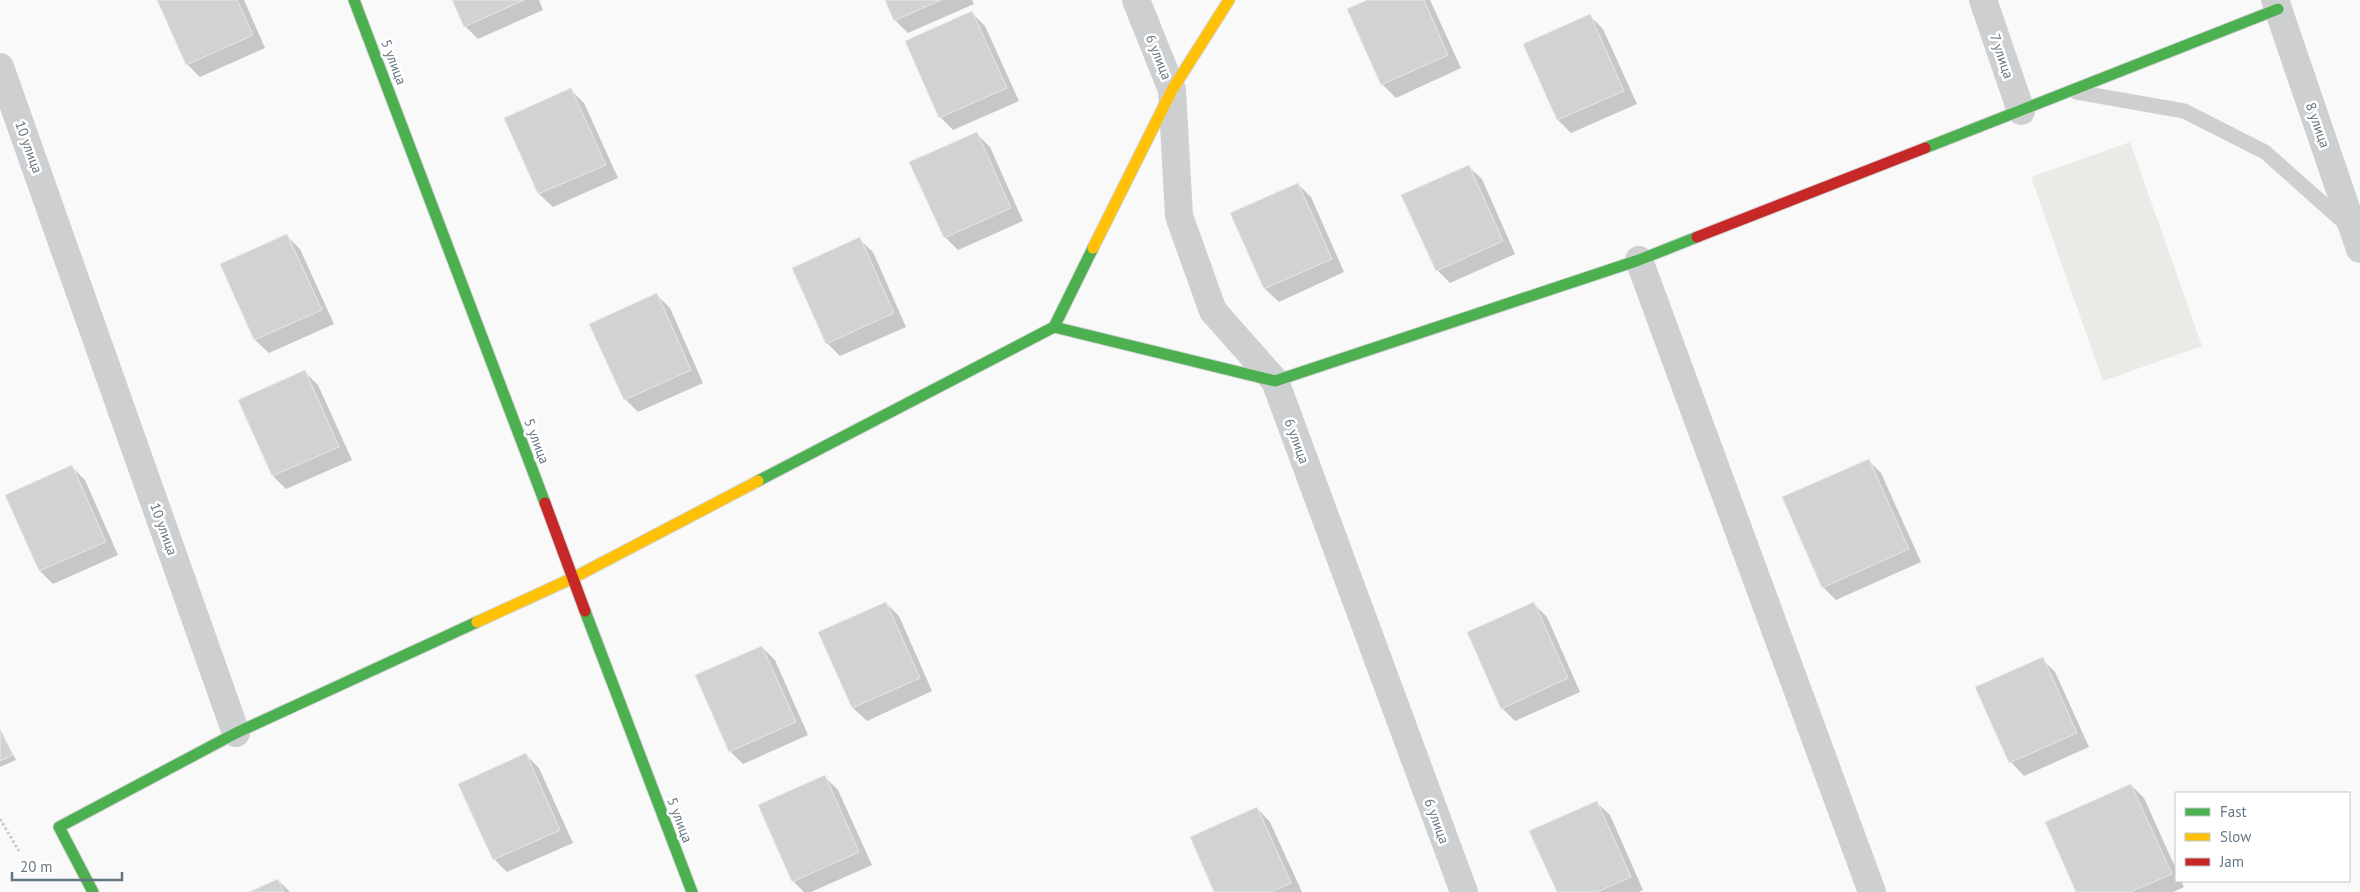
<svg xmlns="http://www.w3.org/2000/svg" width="2360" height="892" font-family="'PT Sans',sans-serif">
<rect width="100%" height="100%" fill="#f9f9f9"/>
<path fill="#e8ebe6" d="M2130,142L2202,346L2103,381L2031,177Z"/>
<path fill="#0003" d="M158,0H244L265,48L200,77L187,64Z
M453,0H539L543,10L478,39L465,26Z
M886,0H972L974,4L908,33L895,20Z
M1370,0H1430L1461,68L1396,98L1382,84L1348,10Z
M972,13L985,26L1019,101L953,130L940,117Z
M1590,16L1603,29L1637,104L1571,133L1558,120L1525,45Z
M571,90L584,103L618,178L553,207L539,194L506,119Z
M976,133L990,147L1023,221L958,250L945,237Z
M1468,166L1482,179L1515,254L1450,283L1437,270Z
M1298,184L1311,197L1344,272L1279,302L1265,289L1232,214Z
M287,236L300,249L334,324L269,353L255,340L222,265Z
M859,239L873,252L906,327L840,356L827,343Z
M657,295L670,308L703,383L638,412L625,399Z
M305,372L318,385L352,460L286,489L273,476L240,401Z
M1868,460L1881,473L1921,562L1836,600L1823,587Z
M72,467L85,480L118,555L53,584L40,571L7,496Z
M886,603L899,616L932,691L867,721L853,708L820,633Z
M1534,604L1547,617L1580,692L1515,721L1502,708Z
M762,647L775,660L808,735L743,764L730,751Z
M2042,659L2055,672L2089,747L2024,776L2011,762L1977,687Z
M0,729L16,760L0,767Z
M526,755L539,768L573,843L507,872L494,859Z
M825,777L838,790L872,865L811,892H804L793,881Z
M2131,785L2144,798L2176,869V881H2181L2184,887L2173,892H2077Z
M1596,802L1610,815L1643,890L1639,892H1558Z
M1257,808L1270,822L1302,892H1215Z
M278,880L290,892H252Z"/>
<path fill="#d0d2d3" stroke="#e8e8e8" d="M157,0H237L253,35L186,65Z
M452,0H524L464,27Z
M885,0H941L894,21Z
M1367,0H1424L1448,55L1381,85L1347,9Z
M972,11L1007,88L939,118L905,41Z
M1590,14L1624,91L1557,120L1523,44Z
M571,88L606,165L538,194L504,118Z
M977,132L1011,208L944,238L909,162Z
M1469,165L1503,241L1436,271L1401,195Z
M1298,183L1332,259L1264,289L1230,213Z
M287,234L322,310L254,340L220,264Z
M860,237L894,313L826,344L792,268Z
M657,293L691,370L624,400L589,324Z
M305,370L339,447L272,476L238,400Z
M1869,459L1909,549L1822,588L1782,497Z
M72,465L106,542L39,571L5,495Z
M886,602L920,678L852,708L818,632Z
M1534,602L1568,678L1501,709L1467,632Z
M762,646L796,722L729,752L695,675Z
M2043,657L2077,733L2009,763L1975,687Z
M0,729L13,755L0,761Z
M526,753L560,830L493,860L458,784Z
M825,775L859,852L792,882L758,805Z
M2131,784L2172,874L2130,892H2076L2045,822Z
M1597,801L1631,877L1597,892H1557L1529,831Z
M1257,807L1291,883L1271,892H1214L1190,837Z
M278,879L284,892H249Z"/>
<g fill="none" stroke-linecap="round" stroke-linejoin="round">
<defs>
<path id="fast" d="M354,0L545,503
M1925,148L2278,9
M1054,327L1275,381L1639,260L1697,237
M758,481L1054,327L1093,248
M585,611L692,892
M93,892L59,827L236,733L477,622"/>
<path id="slow" d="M1093,248L1172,90L1229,0
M477,622L573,578L758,481"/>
<path id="jam" d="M1697,237L1925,148
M545,503L585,611"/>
</defs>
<use href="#fast" stroke="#d5d6d7" stroke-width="13"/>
<use href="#slow" stroke="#d5d6d7" stroke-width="13"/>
<use href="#jam" stroke="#d5d6d7" stroke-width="13"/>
<path stroke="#cbcccd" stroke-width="3" stroke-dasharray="2.5 2.5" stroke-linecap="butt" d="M0,819L19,851"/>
<path stroke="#cecfd0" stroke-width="15" d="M2076,92L2184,111L2265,152L2347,225"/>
<path stroke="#cecfd0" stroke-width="28" d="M1136,0L1172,90L1179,216L1213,311L1275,381L1464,892
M1983,0L2021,111
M2275,0L2360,249
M0,67L236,733
M1639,260L1872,892"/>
<use href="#fast" stroke="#4caf50" stroke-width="11"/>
<use href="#slow" stroke="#ffc107" stroke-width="11"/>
<use href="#jam" stroke="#c62828" stroke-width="11"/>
</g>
<g text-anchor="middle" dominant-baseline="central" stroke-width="5" stroke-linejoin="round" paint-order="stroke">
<g font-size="14" fill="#657683" stroke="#fff">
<text transform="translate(2002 56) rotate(71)">7 улица</text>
<text transform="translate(1159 57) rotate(68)">6 улица</text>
<text transform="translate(394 62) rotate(69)">5 улица</text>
<text transform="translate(2318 125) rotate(71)">8 улица</text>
<text transform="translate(29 147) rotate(70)">10 улица</text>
<text transform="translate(537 441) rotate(69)">5 улица</text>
<text transform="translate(1297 441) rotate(70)">6 улица</text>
<text transform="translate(164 529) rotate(70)">10 улица</text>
<text transform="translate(680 820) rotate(69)">5 улица</text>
<text transform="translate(1437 821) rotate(70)">6 улица</text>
</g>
</g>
<rect x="2175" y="792" width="175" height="90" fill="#ffffff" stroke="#c1c8cd"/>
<rect x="2185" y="808" width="25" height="8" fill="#4caf50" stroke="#c1c8cd"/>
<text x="2220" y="817" font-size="15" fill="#657683">Fast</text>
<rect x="2185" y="833" width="25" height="8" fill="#ffc107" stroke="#c1c8cd"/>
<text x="2220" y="842" font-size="15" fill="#657683">Slow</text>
<rect x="2185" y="858" width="25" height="8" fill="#c62828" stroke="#c1c8cd"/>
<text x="2220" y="867" font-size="15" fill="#657683">Jam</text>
<path d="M12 872v8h110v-8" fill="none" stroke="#657683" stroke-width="2.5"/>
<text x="20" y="872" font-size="15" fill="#657683" stroke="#ffffff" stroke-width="4" paint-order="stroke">20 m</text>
</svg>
